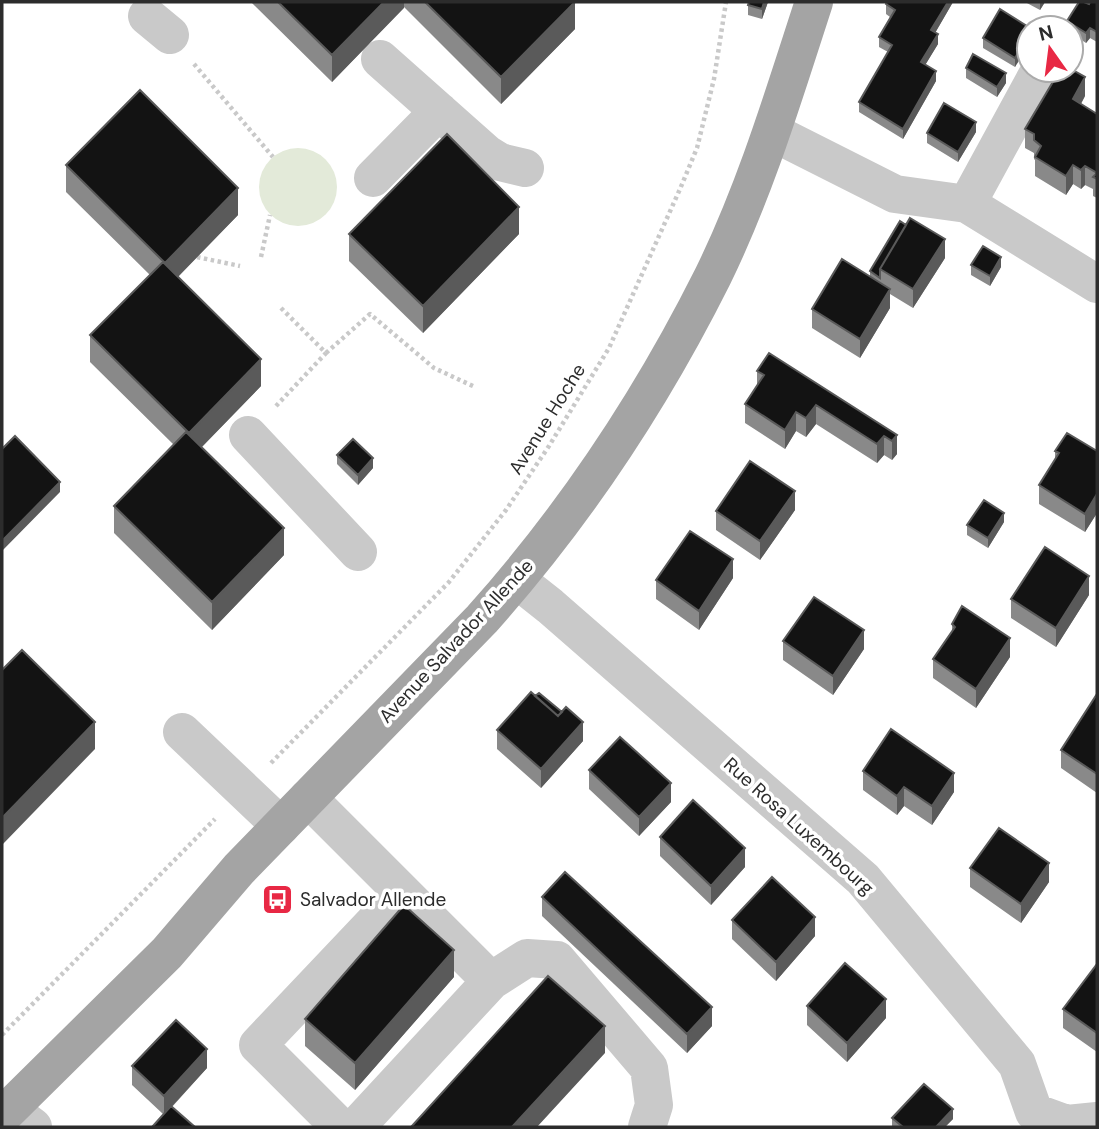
<svg xmlns="http://www.w3.org/2000/svg" width="1099" height="1129" font-family="'DM Sans',sans-serif">
<rect width="100%" height="100%" fill="#fff"/>
<path fill="#e3ead9" d="M259 187a39 39 0 1 1 78 0a39 39 0 1 1-78 0Z"/>
<g fill="none" stroke-linecap="round" stroke-linejoin="round">
<path stroke="#c9c9c9" stroke-width="4.5" stroke-dasharray="3.5 3.5" stroke-linecap="butt" d="M194,64L273,157
M197,257L240,266
M261,257L270,215
M326,353L370,314L434,368L475,387
M276,406L326,353L279,306
M271,763L449,582L506,510L549,446L609,348L680,189L697,148L714,79L726,2
M2,1035L215,819"/>
<path stroke="#c9c9c9" stroke-width="38" d="M147,16L170,35
M380,59L487,154L500,162L525,168
M772,132L895,194L967,204L1097,284
M373,178L439,111
M967,204L1040,70
M248,435L358,552
M517,580L550,606L863,879L1017,1064L1034,1112
M182,732L281,826
M308,798L491,981L527,958L557,960L649,1068L654,1105L647,1127
M9,1109L33,1127
M1034,1112L1067,1124L1097,1121
M340,1127L258,1045L402,893
M356,1127L491,981"/>
<path stroke="#a4a4a4" stroke-width="38" d="M2,1116L167,953L239,869L482,619C573,517 652,398 713,276C756,188 784,94 814,2"/>
</g>
<path fill="#898989" d="M251,2H574L575,29L501,104L404,7L332,82Z
M768,2L762,19L748,15V5Z
M887,2H953L935,33L938,44L925,65L936,81L903,139L859,112V102L888,52L879,47V37L890,17L886,14V4Z
M1025,2H1045L1040,10Z
M1097,2V42L1090,38L1086,43L1071,33V28H1067V21L1089,4Z
M1030,28L1015,67L983,48V38Z
M966,68L1006,83L997,97L966,78Z
M1085,96L1081,104L1097,114V198L1093,196V189L1085,185L1081,189L1073,184L1066,195L1035,176V160L1034,159V153L1025,148V129Z
M976,132L958,162L927,143V133Z
M66,165L238,215L178,277L261,386L202,447L284,555L212,630L114,533V506L174,445L90,362V335L150,275L66,192Z
M349,234H519L423,333L349,261Z
M945,258L913,308L890,294V308L860,358L812,328V309L870,276V271Z
M971,265L1001,267L990,286L971,275Z
M757,371L897,435V454L892,460L884,455L877,463L816,424L806,437L796,431L785,449L745,423V404L757,386Z
M1055,451H1097V513L1085,532L1039,504V485L1055,460Z
M337,455L373,468L358,485L337,464Z
M795,510L760,560L716,530V511Z
M1004,522L988,548L967,535V525Z
M733,578L699,630L656,599V580Z
M1089,595L1056,647L1011,618V599Z
M952,624L1010,657L976,708L933,678V659L952,631Z
M783,641L864,649L833,695L783,660Z
M1097,694V793L1061,768V750Z
M497,730L583,741L541,788L497,749Z
M589,770L671,802L639,836L589,789Z
M863,771L954,792L932,825L904,806L897,815L863,790Z
M660,837L745,867L711,905L660,856Z
M970,868L1049,882L1021,923L970,887Z
M542,897L712,1026L687,1053L542,916Z
M732,920L815,936L776,981L732,939Z
M1097,964V1052L1063,1028V1009Z
M454,977L355,1090L305,1046V1019Z
M807,1006L886,1018L847,1062L807,1025Z
M132,1066L207,1068L172,1107L163,1114L132,1085Z
M892,1118L953,1119L945,1127H892Z"/>
<path fill="#5a5a5a" d="M384,2H404V8L332,82V55Z
M575,2V29L501,104V77Z
M764,2H768L762,19V9Z
M948,2H953L931,40V30Z
M1040,2H1045L1040,10Z
M1090,28V38L1086,43V33Z
M938,34V44L921,72V62Z
M1029,35V45L1015,67V58Z
M936,71V81L903,139V129Z
M1006,73V83L997,97V87Z
M1085,77V96L1073,118V99Z
M976,122V132L958,162V152Z
M1073,165V184L1066,195V176Z
M1085,166V185L1081,189V170Z
M238,188V215L165,290V263Z
M519,207V234L423,333V306Z
M945,239V258L913,308V289Z
M1001,257V267L990,286V276Z
M890,289V308L860,358V339Z
M261,359V386L189,460V433Z
M816,405V424L806,437V418Z
M796,412V431L785,449V430Z
M897,435V454L892,460V441Z
M884,436V455L877,463V444Z
M373,458V468L358,485V475Z
M60,482V492L2,551V541Z
M795,491V510L760,560V541Z
M1097,494V513L1085,532V514Z
M1004,513V522L988,548V538Z
M284,528V555L212,630V602Z
M733,559V578L699,630V611Z
M1089,576V595L1056,647V628Z
M864,630V649L833,695V676Z
M1010,638V657L976,708V689Z
M95,722V749L2,845V818Z
M583,722V741L541,788V769Z
M954,773V792L932,825V806Z
M671,783V802L639,836V817Z
M904,787V806L897,815V796Z
M745,848V867L711,905V886Z
M1049,863V882L1021,923V904Z
M815,917V936L776,981V962Z
M454,950V977L355,1090V1063Z
M886,999V1018L847,1062V1043Z
M712,1007V1026L687,1053V1034Z
M605,1026V1053L537,1127H512Z
M207,1049V1068L164,1115V1096Z
M953,1109V1119L945,1127H936Z"/>
<path fill="#131313" stroke="#5a5a5a" stroke-width="2" d="M278,2H384L332,55Z
M425,2H575L501,77Z
M749,2H764L762,9L748,5Z
M887,2H948L931,30L938,34L921,62L936,71L903,129L859,102L892,45L879,37L895,10L886,4Z
M1079,2H1084L1089,4L1090,2H1097V32L1090,28L1086,33L1067,21Z
M1000,9L1030,28H1029V35L1015,58L983,38Z
M973,54L1006,73L997,87L966,68Z
M1071,69L1085,77L1073,99L1097,114V179L1093,177L1097,173L1085,166L1081,170L1073,165L1066,176L1035,157L1041,146L1034,140V134L1025,129L1060,70Z
M140,90L238,188L165,263L66,165Z
M944,103L976,122L958,152L927,133Z
M447,134L519,207L423,306L349,234Z
M910,218L945,239L913,289L880,269Z
M900,221L906,225L880,269V278L870,271Z
M983,246L1001,257L990,276L971,265Z
M842,259L890,289L860,339L812,309Z
M163,262L261,359L189,433L90,335Z
M769,353L897,435L892,441L884,436L877,444L816,405L806,418L796,412L785,430L745,404L764,375L757,371Z
M186,432L284,528L212,602L114,506Z
M1067,433L1097,451V494L1085,514L1039,485L1059,453L1055,451Z
M15,436L60,482L2,541V449Z
M353,439L373,458L358,475L337,455Z
M750,461L795,491L760,541L716,511Z
M984,500L1004,513L988,538L967,525Z
M690,531L733,559L699,611L656,580Z
M1045,547L1089,576L1056,628L1011,599Z
M814,597L864,630L833,676L783,641Z
M962,606L1010,638L976,689L933,659L955,627L952,624Z
M22,650L95,722L2,818V670Z
M531,692L558,716L566,707L583,722L541,769L497,730Z
M539,693L562,712L558,716L535,696Z
M1097,694V774L1061,750Z
M891,729L954,773L932,806L904,787L897,796L863,771Z
M620,737L671,783L639,817L589,770Z
M693,800L745,848L711,886L660,837Z
M999,828L1049,863L1021,904L970,868Z
M565,872L712,1007L687,1034L542,897Z
M772,877L815,917L776,962L732,920Z
M404,905L454,950L355,1063L305,1019Z
M845,963L886,999L847,1043L807,1006Z
M1097,964V1033L1063,1009Z
M548,976L605,1026L512,1127H411Z
M176,1020L207,1049L164,1096L132,1066Z
M924,1084L953,1109L936,1127H903L892,1118Z
M171,1106L195,1127H152Z"/>
<defs>
<symbol id="bus-square" viewBox="-11 -11 22 22"><rect x="-9" y="-9" width="18" height="18" rx="4" fill="#e82844" stroke="#fff"/><path d="M-5-6H5V4H4V6H2V4H-2V6H-4V4H-5ZM-3.5-4V0h7V-4ZM-3.5 1.2v1.5H-2V1.2ZM2 1.2v1.5H3.5V1.2Z" fill="#fff"/></symbol>
</defs>
<g fill-rule="evenodd">
<use href="#bus-square" x="260" y="882" width="35" height="35"/>
</g>
<g text-anchor="middle" dominant-baseline="central" stroke-width="7" stroke-linejoin="round" paint-order="stroke">
<g font-size="19" fill="#2c2c2c" stroke="#fff">
<text transform="translate(547 419) rotate(-58)">Avenue Hoche</text>
<text transform="translate(456 641) rotate(-47)">Avenue Salvador Allende</text>
<text transform="translate(799 826) rotate(42)">Rue Rosa Luxembourg</text>
</g>
<g font-size="19" fill="#2c2c2c" stroke="#fff" text-anchor="start">
<text x="300" y="899">Salvador Allende</text>
</g>
</g>
<rect width="1099" height="1129" fill="none" stroke="#2c2c2c" stroke-width="7"/>
<g transform="translate(1050 49) rotate(346)"><circle r="33" fill="#ffffff" stroke="#ababab" stroke-width="2"/>
<path d="M0-5L12 26L0 18L-12 26Z" fill="#e82844"/>
<text y="-10" font-size="19" font-weight="bold" text-anchor="middle" fill="#2c2c2c">N</text>
</g>
</svg>
